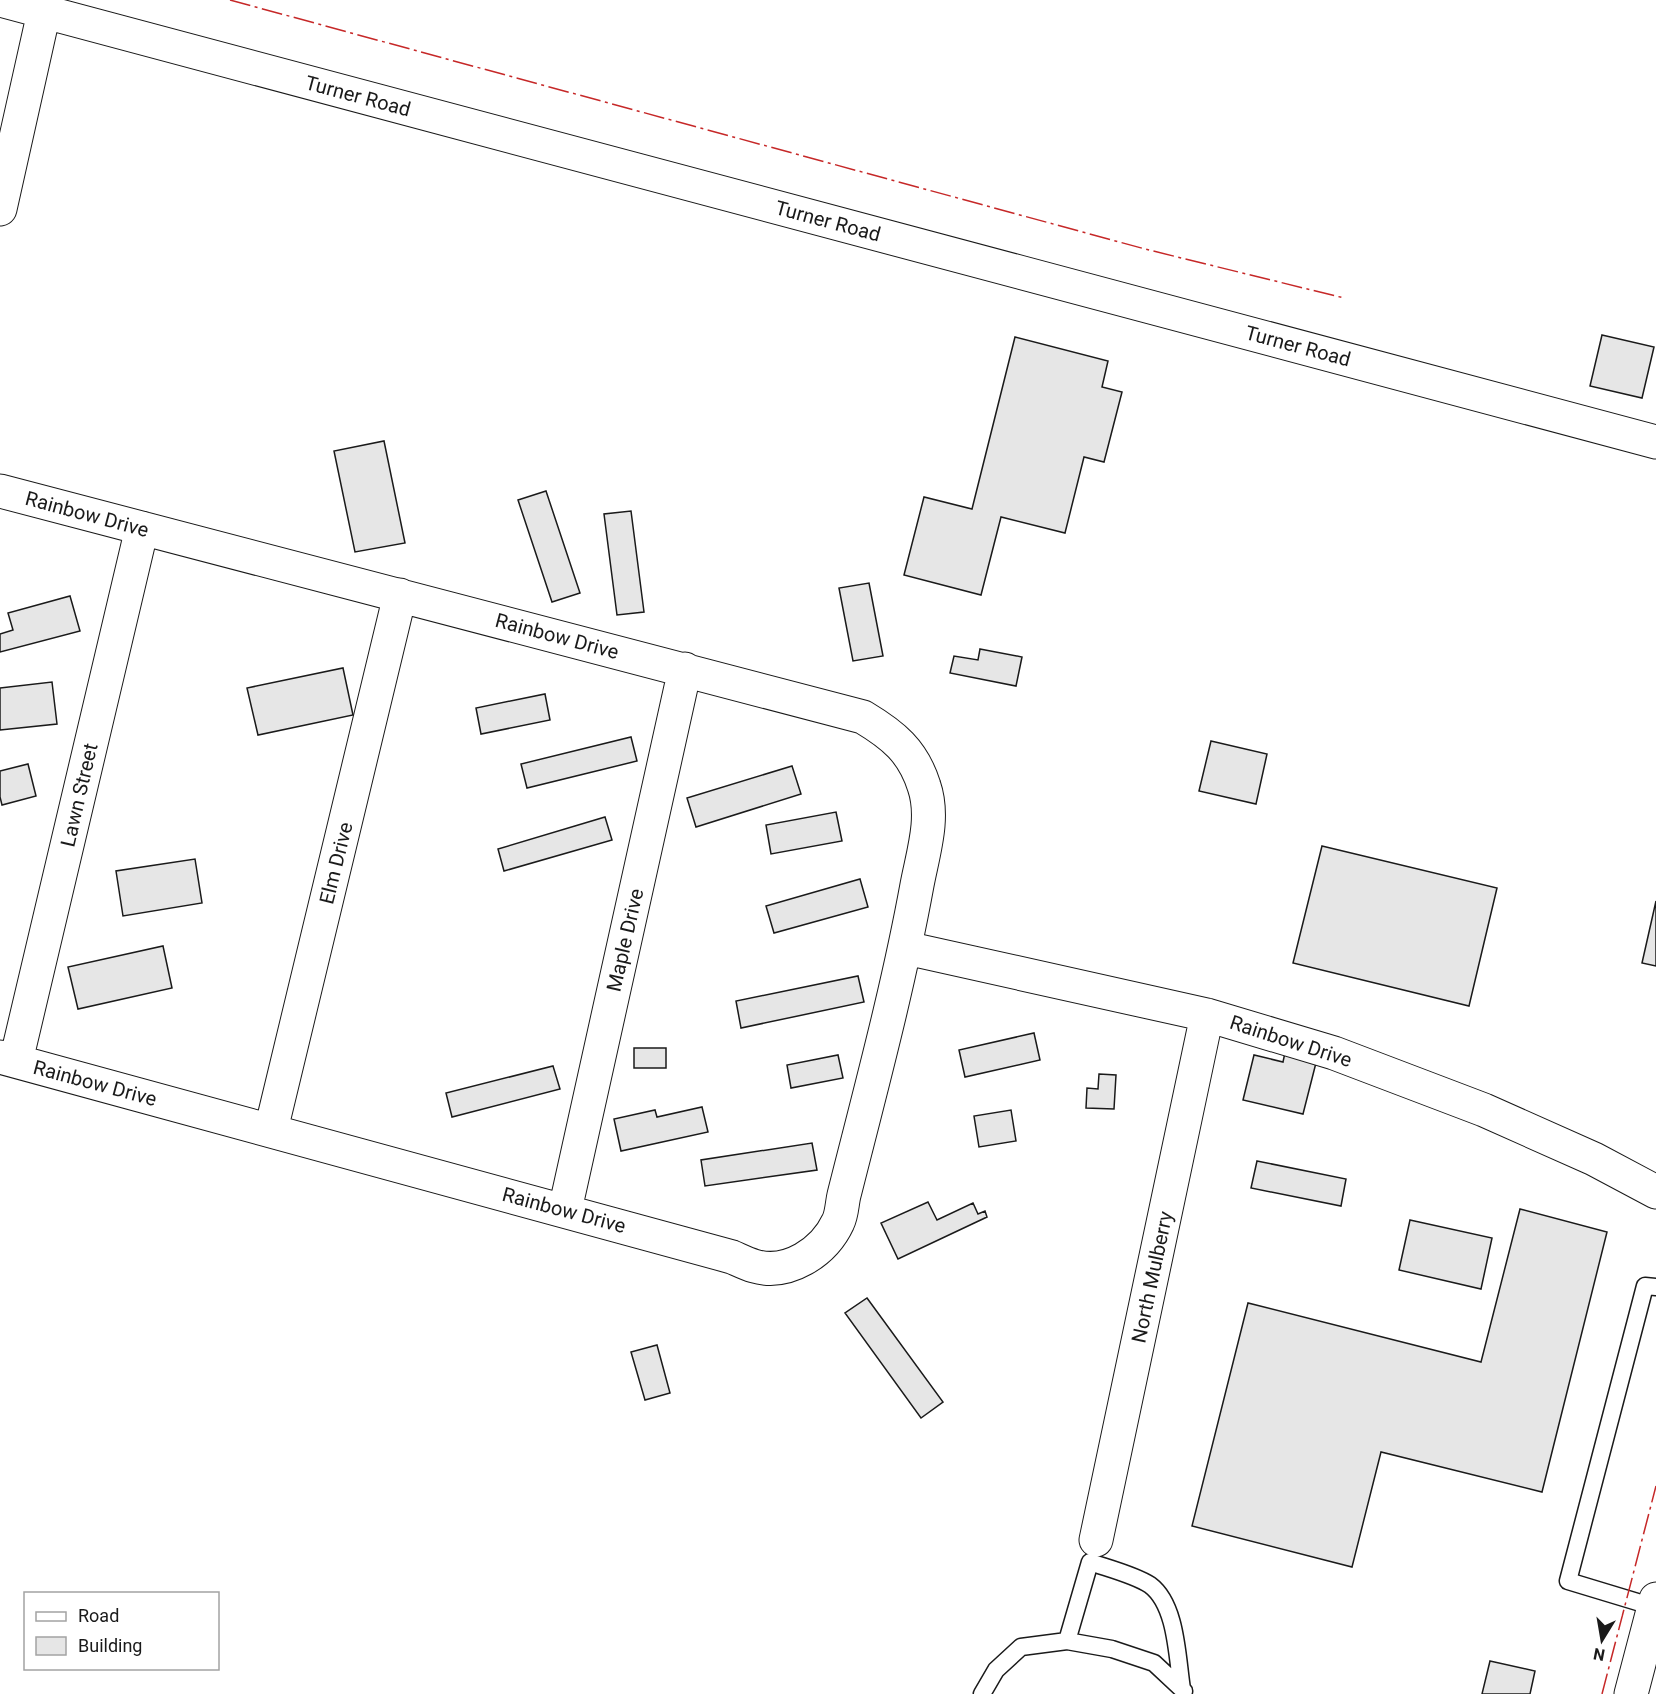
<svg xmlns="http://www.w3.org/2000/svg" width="1656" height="1694" font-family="Roboto,sans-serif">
<rect width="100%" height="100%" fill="#fff"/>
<path fill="#e6e6e6" stroke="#1a1a1a" stroke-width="1.5" d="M1602,335L1654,347L1642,398L1590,386Z
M1015,337L1108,361L1102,387L1122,392L1104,462L1084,457L1065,533L1001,517L981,595L904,575L924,497L972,509Z
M384,441L405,543L355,552L334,451Z
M546,491L580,593L552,602L518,500Z
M631,511L644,612L617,615L604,514Z
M869,583L883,656L853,661L839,588Z
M70,596L80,631L0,652V634L13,630L8,613Z
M980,649L1022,657L1016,686L950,673L954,656L978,660Z
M343,668L353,715L258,735L247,688Z
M52,682L57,724L0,730V688Z
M545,694L550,720L481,734L476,708Z
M631,737L637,761L527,788L521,764Z
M1211,741L1267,754L1256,804L1199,791Z
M28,764L36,796L2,805L0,797V771Z
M792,766L801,794L696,827L687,798Z
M836,812L842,841L771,854L766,825Z
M605,817L612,840L504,871L498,849Z
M1322,846L1497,888L1469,1006L1293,963Z
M195,859L202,903L123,916L116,871Z
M860,879L868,907L774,933L766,906Z
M1656,901V966L1642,963Z
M163,946L172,988L78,1009L68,967Z
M858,976L864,1002L741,1028L736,1001Z
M1034,1033L1040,1060L965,1077L959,1050Z
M1287,1043L1319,1051L1303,1114L1243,1100L1254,1055L1283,1062Z
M634,1048H666V1068H634Z
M838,1055L843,1078L791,1088L787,1065Z
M553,1066L560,1089L452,1117L446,1093Z
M1099,1074L1116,1075L1114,1109L1086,1108L1087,1088L1098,1089Z
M702,1107L708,1132L621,1151L614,1119L655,1110L657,1117Z
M1011,1110L1016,1141L979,1147L974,1116Z
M812,1143L817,1170L705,1186L701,1160Z
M1257,1161L1346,1179L1341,1206L1251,1188Z
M928,1202L937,1220L973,1203L978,1214L985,1211L987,1217L898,1259L881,1223Z
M1520,1209L1607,1232L1542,1492L1381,1452L1352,1567L1192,1526L1248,1303L1481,1362Z
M1410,1220L1492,1238L1481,1289L1399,1270Z
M867,1298L943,1402L921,1418L845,1313Z
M657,1345L670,1393L645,1400L631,1352Z
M1490,1661L1535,1671L1530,1694H1482Z"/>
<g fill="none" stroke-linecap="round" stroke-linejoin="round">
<defs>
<path id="service" d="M1654,1607L1568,1581L1645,1286L1656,1287
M1067,1641L1090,1562C1107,1568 1135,1575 1150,1585C1177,1605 1177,1658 1182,1689
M982,1694L996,1670L1021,1647L1067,1641L1112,1649L1154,1663L1184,1691"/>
<path id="minor" d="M0,0L1656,442
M0,209L44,12
M0,491L863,717C893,735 913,751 924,786C935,818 923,853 917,885C898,989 870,1092 844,1195C842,1203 842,1214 838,1222C824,1252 788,1276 754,1266C747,1264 739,1260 732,1257L0,1057
M906,948L1207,1015L1334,1053L1484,1110L1594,1159L1656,1192
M16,1061L142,528
M271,1130L400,595
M565,1210L685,669
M1096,1540L1207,1015"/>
<path id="secondary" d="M1631,1694L1656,1599"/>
</defs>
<use href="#service" stroke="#1a1a1a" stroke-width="19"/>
<use href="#minor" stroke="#1a1a1a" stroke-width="35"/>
<use href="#secondary" stroke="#1a1a1a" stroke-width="35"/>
<use href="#service" stroke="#fff" stroke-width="16"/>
<use href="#minor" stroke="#fff" stroke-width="33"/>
<use href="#secondary" stroke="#fff" stroke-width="33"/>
<path stroke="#c62828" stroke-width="1.5" stroke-dasharray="21 4.5 3 4.5" stroke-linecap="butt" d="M230,0L1145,249L1344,298
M1602,1694L1656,1486"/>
</g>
<g text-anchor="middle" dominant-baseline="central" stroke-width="4.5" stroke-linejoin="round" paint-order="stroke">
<g font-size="20" fill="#1a1a1a" stroke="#fff">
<text transform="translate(358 96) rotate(15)">Turner Road</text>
<text transform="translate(828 221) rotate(15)">Turner Road</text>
<text transform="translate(1298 346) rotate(15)">Turner Road</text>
<text transform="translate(87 514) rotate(15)">Rainbow Drive</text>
<text transform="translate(557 636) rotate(15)">Rainbow Drive</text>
<text transform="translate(79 795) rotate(-77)">Lawn Street</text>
<text transform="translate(336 863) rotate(-76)">Elm Drive</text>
<text transform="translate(625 940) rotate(-77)">Maple Drive</text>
<text transform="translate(1291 1041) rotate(18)">Rainbow Drive</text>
<text transform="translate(95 1083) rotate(15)">Rainbow Drive</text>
<text transform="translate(564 1210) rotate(15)">Rainbow Drive</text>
<text transform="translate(1152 1277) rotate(-78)">North Mulberry</text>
</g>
</g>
<rect x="24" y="1592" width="195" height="78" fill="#ffffff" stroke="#a3a3a3" stroke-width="1.5"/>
<rect x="36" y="1612" width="30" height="9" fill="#ffffff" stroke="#a3a3a3" stroke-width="1.5"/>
<text x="78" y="1622" font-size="18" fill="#1a1a1a">Road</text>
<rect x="36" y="1637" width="30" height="18" fill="#e6e6e6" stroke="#a3a3a3" stroke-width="1.5"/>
<text x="78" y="1652" font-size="18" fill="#1a1a1a">Building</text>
<g transform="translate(1602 1640) rotate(191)" stroke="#ffffff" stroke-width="4.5" paint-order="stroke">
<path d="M0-4.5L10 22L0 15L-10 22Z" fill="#1a1a1a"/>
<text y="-9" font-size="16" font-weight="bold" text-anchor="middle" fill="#1a1a1a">N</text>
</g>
</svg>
